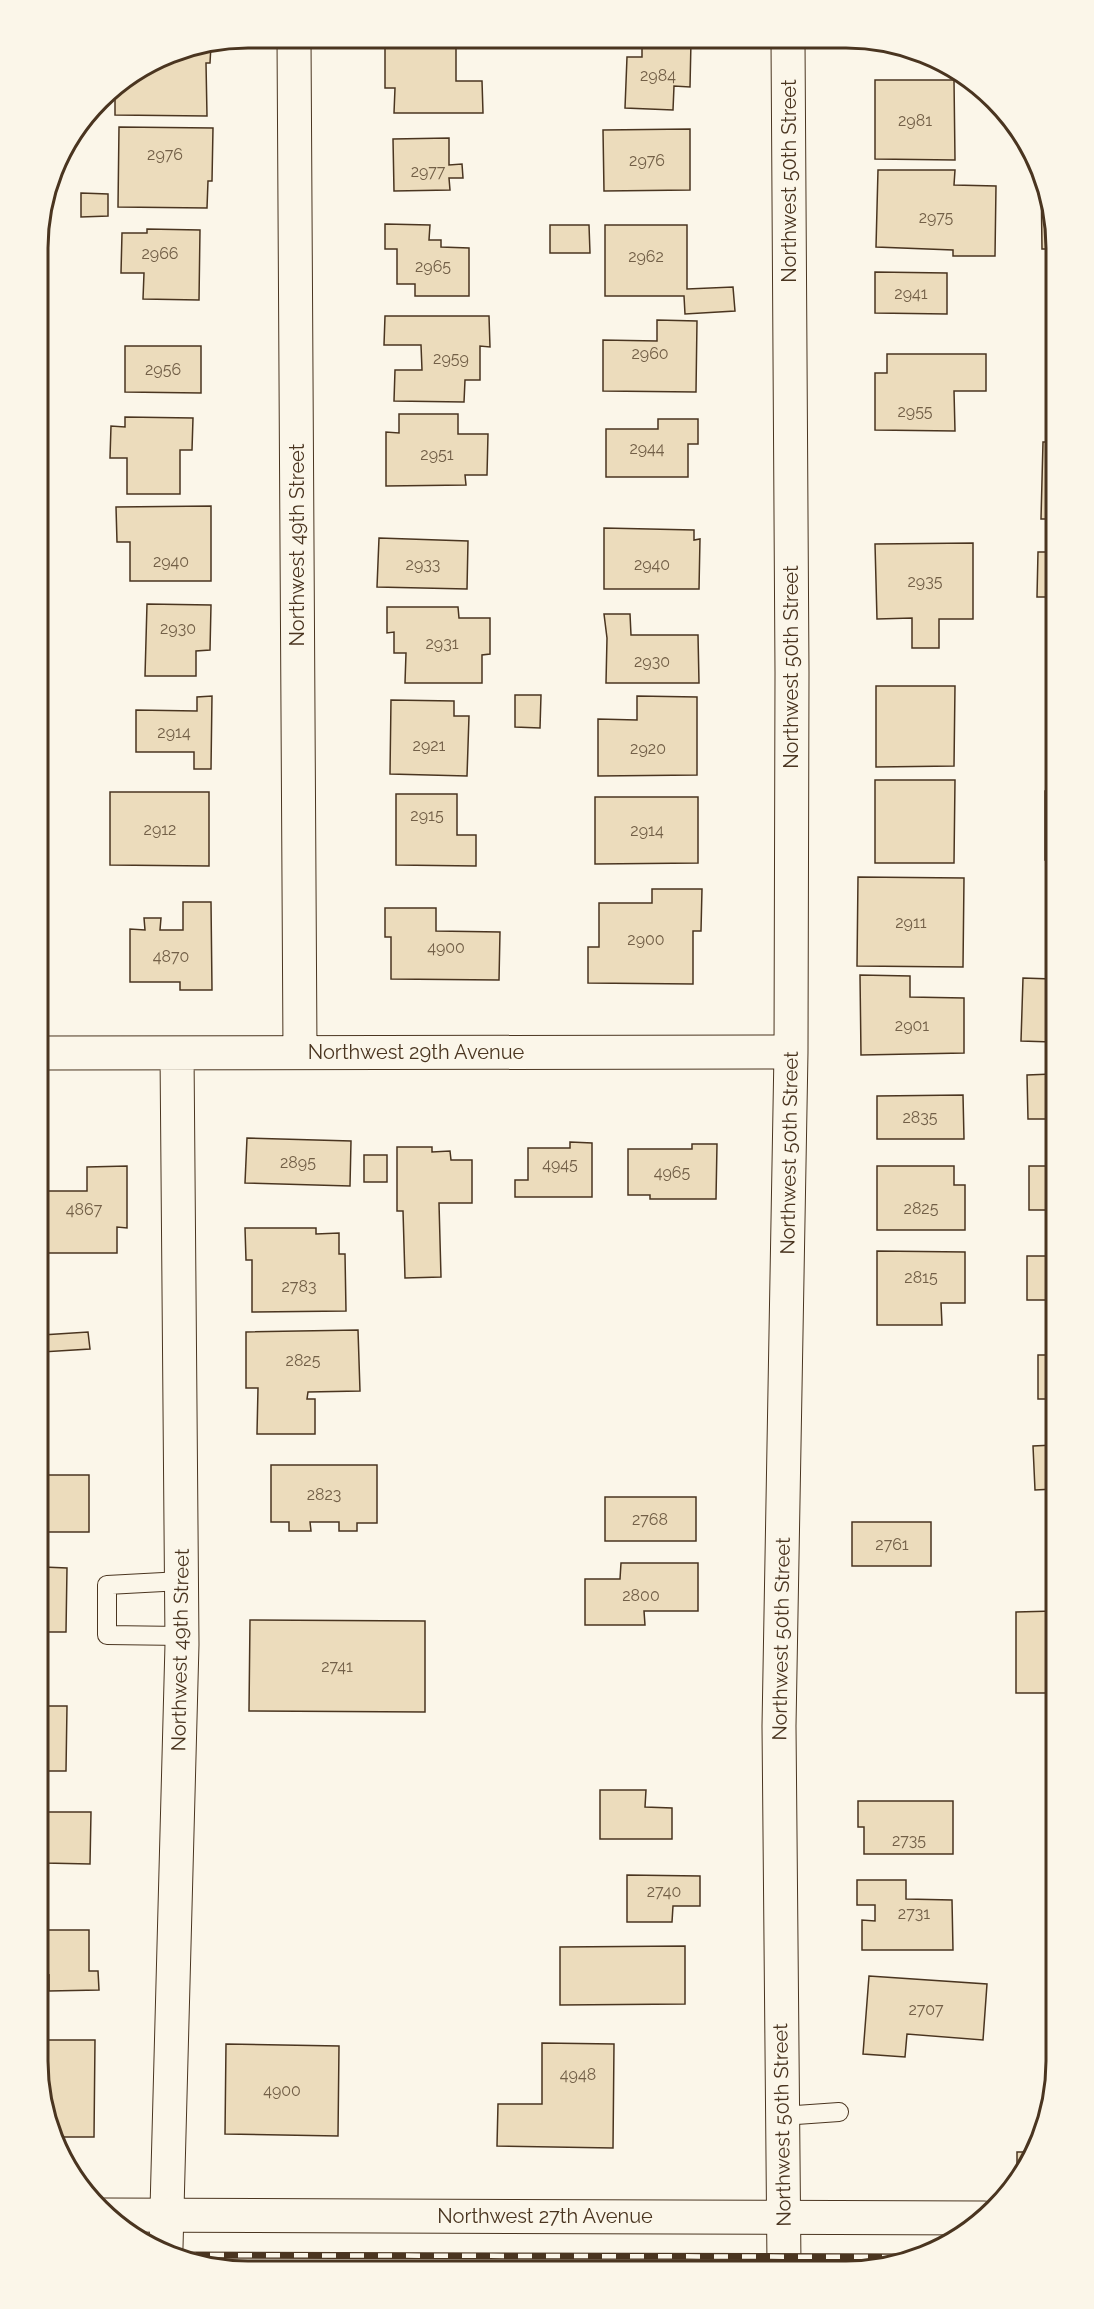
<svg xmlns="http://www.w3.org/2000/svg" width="1094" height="2309" font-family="Raleway,sans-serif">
<rect width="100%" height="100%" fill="#fbf6e9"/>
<path fill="#ecdcbc" stroke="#4a3520" stroke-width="1.5" d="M385,38L456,39V81H482L483,113H394L395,88H385Z
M642,40L691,41L690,87L674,86L673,110L625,108L627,57H642Z
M211,45L210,63H206L207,116L115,115V86L168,53Z
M875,80H954L955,160L875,159Z
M119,127L213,128L212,181H208L207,208L118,207Z
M690,129V190L604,191L603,130Z
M449,138V165L462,164L463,178H449L450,190L394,191L393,139Z
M878,170H955L954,185L996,186L995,256H953V250L876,247Z
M1041,173L1049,193V249H1042Z
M81,193L108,194V216L81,217Z
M385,224L430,225L429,240H441V247L469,248V296H415V284H397V249H385Z
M550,225H589L590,253H550Z
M605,225H687V289L733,287L735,311L685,314L684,296H605Z
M147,229L200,230L199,300L143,299L144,273H121L122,233H147Z
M1049,261L1050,341H1046Z
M875,272L947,273V314L875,313Z
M385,316H489L490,347L480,346V380H465L464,402L394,401L395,370H422L421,345H384Z
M657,320L697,321L696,392L603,391V340L657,341Z
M125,346H201V393L125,392Z
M887,354H986V391H954L955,431L875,430V373H887Z
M1048,355H1050V433H1048Z
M399,414H458V434H488L487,475H465L466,485L386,486V432L399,433Z
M125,417L193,418L192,450H180V494H127V458H110L111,426L125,427Z
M658,419H698V444H688V477H606V429H658Z
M1043,442H1050V519H1041Z
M211,506V581H130V542H117L116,507Z
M604,528L694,530V540L700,539L699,589H604Z
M379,538L468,541L467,589L377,587Z
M973,543V619H939V648H912V618L877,619L875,544Z
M1038,552H1051V597H1037Z
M147,604L211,605L210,650L196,651V676H145Z
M387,607H458L459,618H490V654L482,655V683H405L406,653H394V632L387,633Z
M604,614H630L631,635H698L699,683H606L607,638Z
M1047,685H1051V760H1046Z
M876,686H955L954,766L876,767Z
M515,695H541L540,728L515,727Z
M212,696L211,769H194V752H136V710L197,711V697Z
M637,696L697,697V775L598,776V719L637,720Z
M391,700L454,701V716H469L467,776L390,774Z
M875,780H955L954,863H875Z
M1045,791H1051L1052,860H1045Z
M110,792H209V866L110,865Z
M396,794H457V835H476V866L396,865Z
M595,797H698V863L595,864Z
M858,877L964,878L963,967L857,966Z
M652,889H702L701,931H693V984L588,983V947H599V903H652Z
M183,902H211L212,990H180V982H130V929L145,930L144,918H161L160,930H183Z
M40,906H47L45,955H41Z
M385,908H436V931L500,932L499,980L391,979V937H385Z
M860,975L910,976V997L964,998V1053L861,1055Z
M1023,978L1052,979V1042L1021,1041Z
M1052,1074L1053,1119H1028L1027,1075Z
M963,1095L964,1139H877V1096Z
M247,1138L351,1141L350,1186L245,1183Z
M570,1142L592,1143V1197H515V1180H528V1148H570Z
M692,1144H717L716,1199H650V1195H628V1149H692Z
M397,1147H432V1152L450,1151L451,1160H472V1203H439L441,1277L405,1278L403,1211H397Z
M364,1155H387V1182H364Z
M127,1166V1228L117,1227V1253H42L41,1191H87V1167Z
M877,1166H954V1185H965V1230H877Z
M1029,1166H1053V1210H1029Z
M245,1228H316V1234L339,1233V1254H345L346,1311L252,1312V1260H246Z
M877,1251L965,1252V1303H941L942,1325H877Z
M1027,1256H1053V1300H1027Z
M358,1330L360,1391L308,1392L307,1399H315V1434H257L258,1388H246V1332Z
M88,1332L90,1349L42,1352V1335Z
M1038,1355H1053L1054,1399H1038Z
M1054,1445V1489L1035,1490L1033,1446Z
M271,1465H377V1523H357V1531H339V1522H310L311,1531H289V1522H271Z
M42,1475H89V1532H43Z
M605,1497H696V1541H605Z
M852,1522H931V1566H852Z
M621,1563H698V1611H644L645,1625H585V1579H620Z
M43,1567L67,1568L66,1632H43Z
M1054,1611L1055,1693H1016V1612Z
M250,1620L425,1621V1712L249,1711Z
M43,1706H67L66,1771H44Z
M600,1790H646L645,1807L672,1808V1839H600Z
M1047,1799H1055V1858H1047Z
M858,1801H953V1854H864V1827H858Z
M44,1812H91L90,1864L44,1863Z
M627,1875L700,1876V1906H673L672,1922H627Z
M857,1880H906V1899L952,1900L953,1950H862V1920L875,1921V1905H857Z
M1050,1890H1055L1056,1951H1051Z
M44,1930H89V1971H98L99,1990L49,1991V1975L44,1976Z
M685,1946V2004L560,2005V1947Z
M869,1976L987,1984L983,2040L907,2034L905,2057L863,2054Z
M1050,1984H1056V2042H1050Z
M44,2040H95L94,2137H53L45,2116Z
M542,2043L614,2044L613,2148L497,2146L498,2104H542Z
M226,2044L339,2046L338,2136L225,2134Z
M1017,2152H1034L1017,2180Z"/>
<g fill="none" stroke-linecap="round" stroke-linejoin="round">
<defs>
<path id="lane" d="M182,1581L107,1585V1635L182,1636
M782,2116L839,2112"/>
<path id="street" d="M294,38L300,1052
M41,1053L791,1052
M166,2247L182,1644L177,1053
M784,2265L779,1726L791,1052L792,672L788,41"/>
<path id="primary" d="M105,2215L984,2218"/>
</defs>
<use href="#lane" stroke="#4a3520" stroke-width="20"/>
<use href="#street" stroke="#4a3520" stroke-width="35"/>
<use href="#primary" stroke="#4a3520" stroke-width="35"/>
<use href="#lane" stroke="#fbf6e9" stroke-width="18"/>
<use href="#street" stroke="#fbf6e9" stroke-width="33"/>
<use href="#primary" stroke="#fbf6e9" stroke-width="33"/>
<defs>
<path id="rail" d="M182,2255L916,2257"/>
</defs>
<use href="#rail" stroke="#4a3520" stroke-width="7"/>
<use href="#rail" stroke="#fbf6e9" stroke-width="4.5" stroke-dasharray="14" stroke-linecap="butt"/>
</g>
<g text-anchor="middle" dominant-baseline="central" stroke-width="4.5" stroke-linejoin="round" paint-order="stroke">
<g font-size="16" fill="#725f47">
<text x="658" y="75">2984</text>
<text x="915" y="120">2981</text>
<text x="165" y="154">2976</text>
<text x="647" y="160">2976</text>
<text x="428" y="171">2977</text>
<text x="936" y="217">2975</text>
<text x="160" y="253">2966</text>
<text x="646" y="256">2962</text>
<text x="433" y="266">2965</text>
<text x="911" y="293">2941</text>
<text x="650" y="353">2960</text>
<text x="451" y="358">2959</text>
<text x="163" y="369">2956</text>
<text x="915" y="411">2955</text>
<text x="647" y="448">2944</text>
<text x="437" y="454">2951</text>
<text x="171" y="561">2940</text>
<text x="423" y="564">2933</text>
<text x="652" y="564">2940</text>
<text x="925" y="581">2935</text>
<text x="178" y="628">2930</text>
<text x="442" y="643">2931</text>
<text x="652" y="661">2930</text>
<text x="174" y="732">2914</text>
<text x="429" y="745">2921</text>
<text x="648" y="748">2920</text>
<text x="427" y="815">2915</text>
<text x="160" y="829">2912</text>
<text x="647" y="830">2914</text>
<text x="911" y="922">2911</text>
<text x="646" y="939">2900</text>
<text x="446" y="947">4900</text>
<text x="171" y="956">4870</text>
<text x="912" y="1025">2901</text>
<text x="920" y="1117">2835</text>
<text x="298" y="1162">2895</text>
<text x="560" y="1164">4945</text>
<text x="672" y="1172">4965</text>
<text x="921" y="1208">2825</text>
<text x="84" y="1209">4867</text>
<text x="921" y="1277">2815</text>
<text x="299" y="1286">2783</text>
<text x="303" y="1360">2825</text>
<text x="324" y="1494">2823</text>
<text x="650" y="1519">2768</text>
<text x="892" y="1544">2761</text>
<text x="641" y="1595">2800</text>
<text x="337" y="1666">2741</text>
<text x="909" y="1840">2735</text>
<text x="664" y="1891">2740</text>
<text x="914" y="1913">2731</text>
<text x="926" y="2009">2707</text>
<text x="578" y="2074">4948</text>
<text x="282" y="2090">4900</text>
</g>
<g font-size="20" fill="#4a3520" stroke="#fbf6e9">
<text transform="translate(789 181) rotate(-90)">Northwest 50th Street</text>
<text transform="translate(297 545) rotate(-90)">Northwest 49th Street</text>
<text transform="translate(791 667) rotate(-90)">Northwest 50th Street</text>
<text x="416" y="1052">Northwest 29th Avenue</text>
<text transform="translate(789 1153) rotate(-89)">Northwest 50th Street</text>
<text transform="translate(781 1639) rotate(-89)">Northwest 50th Street</text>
<text transform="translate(180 1650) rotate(-89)">Northwest 49th Street</text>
<text transform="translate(782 2125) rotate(-91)">Northwest 50th Street</text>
<text x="545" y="2216">Northwest 27th Avenue</text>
</g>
</g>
<path d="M0 0H1094V2309H0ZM248 48H846A200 200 0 0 1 1046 248V2061A200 200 0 0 1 846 2261H248A200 200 0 0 1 48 2061V248A200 200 0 0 1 248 48Z" fill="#fbf6e9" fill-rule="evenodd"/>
<path fill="none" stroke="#4a3520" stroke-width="3" d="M248 48H846A200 200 0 0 1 1046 248V2061A200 200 0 0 1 846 2261H248A200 200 0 0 1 48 2061V248A200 200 0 0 1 248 48Z"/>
</svg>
